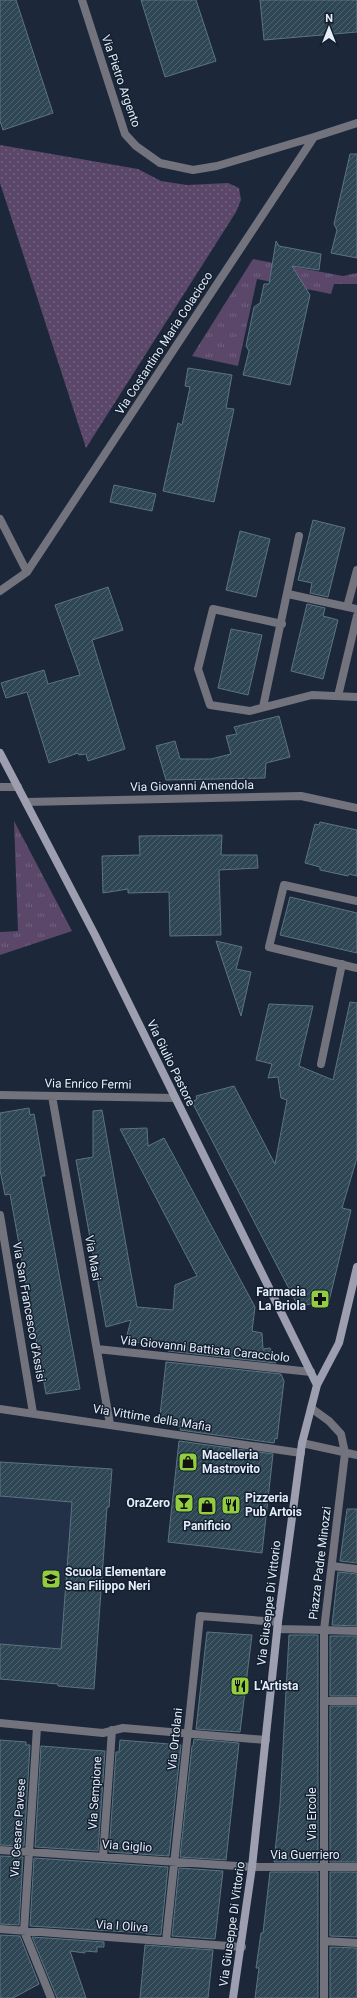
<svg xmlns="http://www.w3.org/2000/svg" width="357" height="1998" font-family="Roboto,sans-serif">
<defs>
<pattern id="grass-tufts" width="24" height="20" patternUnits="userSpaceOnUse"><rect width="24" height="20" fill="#5a4769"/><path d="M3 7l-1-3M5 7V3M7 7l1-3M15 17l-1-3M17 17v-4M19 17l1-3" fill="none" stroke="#72627f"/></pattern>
<pattern id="park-dots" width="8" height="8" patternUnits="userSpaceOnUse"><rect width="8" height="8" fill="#5a4769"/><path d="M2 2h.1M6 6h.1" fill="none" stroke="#72627f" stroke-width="1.8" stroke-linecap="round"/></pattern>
<pattern id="building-hatch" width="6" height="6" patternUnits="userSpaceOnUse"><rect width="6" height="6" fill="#2f4754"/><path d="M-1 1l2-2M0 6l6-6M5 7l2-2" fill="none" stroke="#4d626d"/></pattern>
</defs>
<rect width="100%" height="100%" fill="#1c283a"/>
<path fill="#223148" d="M0,1462L112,1469L109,1507H107L94,1689L58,1686V1684L0,1679Z"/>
<path fill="url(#grass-tufts)" d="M253,259L343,276L357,273V284H334L331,294L257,279L238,366L192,356Z
M14,821L72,931L0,955V932L18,931Z"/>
<path fill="url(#park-dots)" d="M0,145L138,169L161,181L187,185L228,183L239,188L241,200L236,212L86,448L0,183Z"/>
<path fill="url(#building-hatch)" stroke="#5b7482" d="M0,0H16L53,113L3,130L0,121Z
M141,0H196L216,61L165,77Z
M260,0H357V32L264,40Z
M350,154H357V258L331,253L337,230L334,224Z
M276,241L279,246L321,254L319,270L292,266L310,295L290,385L243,375L249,351L246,346L254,307L260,303L264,284H269Z
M188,368L232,375L226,408L234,409L214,502L163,491L178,423L182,425L190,387L185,386Z
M114,485L156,494L152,511L110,502Z
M313,520L345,528L328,597L310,593L312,583L298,580Z
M240,531L270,539L256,597L226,590Z
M108,587L123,630L92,640L125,749L88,761L86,754L79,755L78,753L49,763L27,692L6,698L1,683L44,670L48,684L80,675L55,605Z
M307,604L325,608L323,616L338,620L323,679L291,671Z
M231,629L262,635L248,695L218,688Z
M279,716L290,757L266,763L265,778L166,780L156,746L175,741L180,759H211L231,754L226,736L237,734L234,727Z
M320,822L357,830V876L349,874L348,876L320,870V867L305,863L315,824L319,825Z
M222,835L221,855H257L258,868L219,870L221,935L170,936L169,892L128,893V889L103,893L102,856L140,855L139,836Z
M290,897L357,913V953L280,935Z
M216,941L242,947L236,969L251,972L241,1016Z
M350,1002L357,1003V1158L342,1208L351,1210L329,1301L298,1306L192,1102L197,1099L196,1096L234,1086L275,1164L287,1100L281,1098L278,1077L268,1078L272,1064L256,1060L269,1004L313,1006L299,1066L333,1080Z
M29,1108L30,1115L34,1114L38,1136L45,1176H41L80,1389L46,1394L10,1194L5,1195L0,1170V1113Z
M102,1110L137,1307L173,1310L175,1285L197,1276L120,1129L147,1128L148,1146L164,1138L255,1307L252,1331L262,1333L263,1349L270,1348L276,1363L168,1351V1346L134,1342L135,1340L126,1339L131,1320L106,1327L76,1160L93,1157V1111Z
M166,1362L281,1374L284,1381L277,1439L275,1438L274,1443L180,1430L181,1426L177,1427L178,1422L159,1424Z
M179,1441L273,1454L262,1553L168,1542Z
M0,1462L112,1469L109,1507H107L94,1689L58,1686V1684L0,1679V1644L61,1649L72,1502L0,1496Z
M347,1509H357V1563L340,1561Z
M338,1572L357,1574V1626L332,1625Z
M207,1632L252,1635L240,1732L196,1729Z
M289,1635H318V1862H274L280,1804Z
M330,1636H357V1696H330Z
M330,1706H357V1862H330Z
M194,1739L239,1743L226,1860L180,1857L192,1746H193Z
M0,1740L26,1742V1745H30L24,1846L0,1845Z
M120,1740L181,1745L169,1856L109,1852L116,1752H119Z
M41,1746L105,1751L98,1851L35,1847Z
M0,1856L23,1857L19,1925L0,1924Z
M34,1858L168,1867L161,1935L146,1934V1933L30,1926Z
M179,1868L223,1871L215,1939L172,1936Z
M270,1872H318V1998H255L259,1968H256L261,1933H263Z
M330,1872H357V1937L330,1936Z
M0,1935L20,1936L39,1984L13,1998H0Z
M32,1937L104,1942V1947H97V1952L85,1951V1953L70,1951L86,1998H57Z
M145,1945L213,1950L208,1998H140Z
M330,1947L357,1948V1998H330Z"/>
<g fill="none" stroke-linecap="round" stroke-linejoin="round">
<path stroke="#73737e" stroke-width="8" d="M82,0L125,134L136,146L160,163L193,170L217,166L314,137
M0,519L27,572
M0,591L27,572L314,137L357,123
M288,594L357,609
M347,607L357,570
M282,624L213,609L198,669L210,705L250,711L312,695L357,697
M338,696L357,616
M263,707L299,536
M0,787H18
M26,802L301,796L357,808
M357,901L284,885L269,947L357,968
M321,1064L342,964
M0,1095L175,1098
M52,1096L110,1424
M0,1215L33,1413
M97,1349L311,1372
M0,1409L301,1453
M302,1443L357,1455
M332,1566L357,1569
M277,1629L324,1630L345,1453L341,1434L329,1421L311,1408
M324,1701H357
M0,1723L103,1733L123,1728L266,1740
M37,1727L24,1931L51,1998
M0,1850L252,1867H357
M103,1857L112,1730
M0,1929L242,1947
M166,1941L200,1616L278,1622
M324,1941L357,1943
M324,1998V1630L357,1631"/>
<path stroke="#9d9eaf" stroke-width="8" d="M0,753L95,935L317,1385
M233,1998L252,1867L278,1622L302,1443L317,1385L339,1343L357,1267"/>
</g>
<defs>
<symbol id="pharmacy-square" viewBox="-11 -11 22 22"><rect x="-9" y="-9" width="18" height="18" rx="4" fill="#92cd3f" stroke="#131f2f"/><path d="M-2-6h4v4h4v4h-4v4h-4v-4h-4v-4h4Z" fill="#111"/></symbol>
<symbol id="shop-square" viewBox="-11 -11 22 22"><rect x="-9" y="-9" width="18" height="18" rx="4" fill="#92cd3f" stroke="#131f2f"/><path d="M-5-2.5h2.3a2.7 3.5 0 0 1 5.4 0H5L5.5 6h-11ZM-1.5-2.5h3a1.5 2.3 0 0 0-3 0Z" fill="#111"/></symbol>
<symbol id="bar-square" viewBox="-11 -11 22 22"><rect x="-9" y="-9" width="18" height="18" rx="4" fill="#92cd3f" stroke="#131f2f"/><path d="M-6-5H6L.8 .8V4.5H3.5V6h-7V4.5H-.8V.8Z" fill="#111"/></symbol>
<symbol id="restaurant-square" viewBox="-11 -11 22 22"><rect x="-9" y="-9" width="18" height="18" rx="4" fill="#92cd3f" stroke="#131f2f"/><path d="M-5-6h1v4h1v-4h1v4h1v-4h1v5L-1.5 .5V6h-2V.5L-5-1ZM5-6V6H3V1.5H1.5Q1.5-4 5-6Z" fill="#111"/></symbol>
<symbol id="school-square" viewBox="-11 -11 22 22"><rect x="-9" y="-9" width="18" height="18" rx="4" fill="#92cd3f" stroke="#131f2f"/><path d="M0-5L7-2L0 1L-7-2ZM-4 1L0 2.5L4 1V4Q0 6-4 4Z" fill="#111"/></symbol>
</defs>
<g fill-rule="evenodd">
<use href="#pharmacy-square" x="309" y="1288" width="22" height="22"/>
<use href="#shop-square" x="177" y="1451" width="22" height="22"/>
<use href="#bar-square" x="173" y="1492" width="22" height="22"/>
<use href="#restaurant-square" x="220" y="1494" width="22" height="22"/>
<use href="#shop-square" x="196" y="1495" width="22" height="22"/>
<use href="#school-square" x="40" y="1568" width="22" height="22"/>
<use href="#restaurant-square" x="229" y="1675" width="22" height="22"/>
</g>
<g text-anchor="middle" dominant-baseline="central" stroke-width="3" stroke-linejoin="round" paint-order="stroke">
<g font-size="12" fill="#e5edf9" stroke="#131f2f">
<text transform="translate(121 81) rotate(71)">Via Pietro Argento</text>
<text transform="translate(164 343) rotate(-57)">Via Costantino Maria Colacicco</text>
<text transform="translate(192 786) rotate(-1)">Via Giovanni Amendola</text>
<text transform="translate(171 1063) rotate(64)">Via Giulio Pastore</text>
<text transform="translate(88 1084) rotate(1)">Via Enrico Fermi</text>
<text transform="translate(93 1258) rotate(80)">Via Masi</text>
<text transform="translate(29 1312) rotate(80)">Via San Francesco d'Assisi</text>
<text transform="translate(205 1349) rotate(6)">Via Giovanni Battista Caracciolo</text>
<text transform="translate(152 1418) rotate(9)">Via Vittime della Mafia</text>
<text transform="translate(320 1563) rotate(-83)">Piazza Padre Minozzi</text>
<text transform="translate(269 1603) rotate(-83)">Via Giuseppe Di Vittorio</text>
<text transform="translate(175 1739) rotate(-84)">Via Ortolani</text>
<text transform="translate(95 1793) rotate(-86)">Via Sempione</text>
<text transform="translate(312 1814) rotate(-90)">Via Ercole</text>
<text transform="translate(18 1828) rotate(-86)">Via Cesare Pavese</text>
<text transform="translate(127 1846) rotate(4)">Via Giglio</text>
<text x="305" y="1855">Via Guerriero</text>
<text transform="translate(232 1924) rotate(-82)">Via Giuseppe Di Vittorio</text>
<text transform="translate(122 1926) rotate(4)">Via I Oliva</text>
</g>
<g font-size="12" font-weight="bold" fill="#e5edf9" stroke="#131f2f" text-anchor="start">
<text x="306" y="1292" text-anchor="end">Farmacia<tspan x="306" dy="14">La Briola</tspan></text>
<text x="202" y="1455">Macelleria<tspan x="202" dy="14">Mastrovito</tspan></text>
<text x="245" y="1498">Pizzeria<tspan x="245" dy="14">Pub Artois</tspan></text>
<text x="170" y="1503" text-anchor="end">OraZero</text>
<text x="207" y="1526" text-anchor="middle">Panificio</text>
<text x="65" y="1572">Scuola Elementare<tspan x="65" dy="14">San Filippo Neri</tspan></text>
<text x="254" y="1686">L'Artista</text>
</g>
</g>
<g transform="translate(329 28)" stroke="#131f2f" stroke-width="3" paint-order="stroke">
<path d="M0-3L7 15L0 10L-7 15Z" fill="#e5edf9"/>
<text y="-6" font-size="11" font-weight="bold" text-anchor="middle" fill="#e5edf9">N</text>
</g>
</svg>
